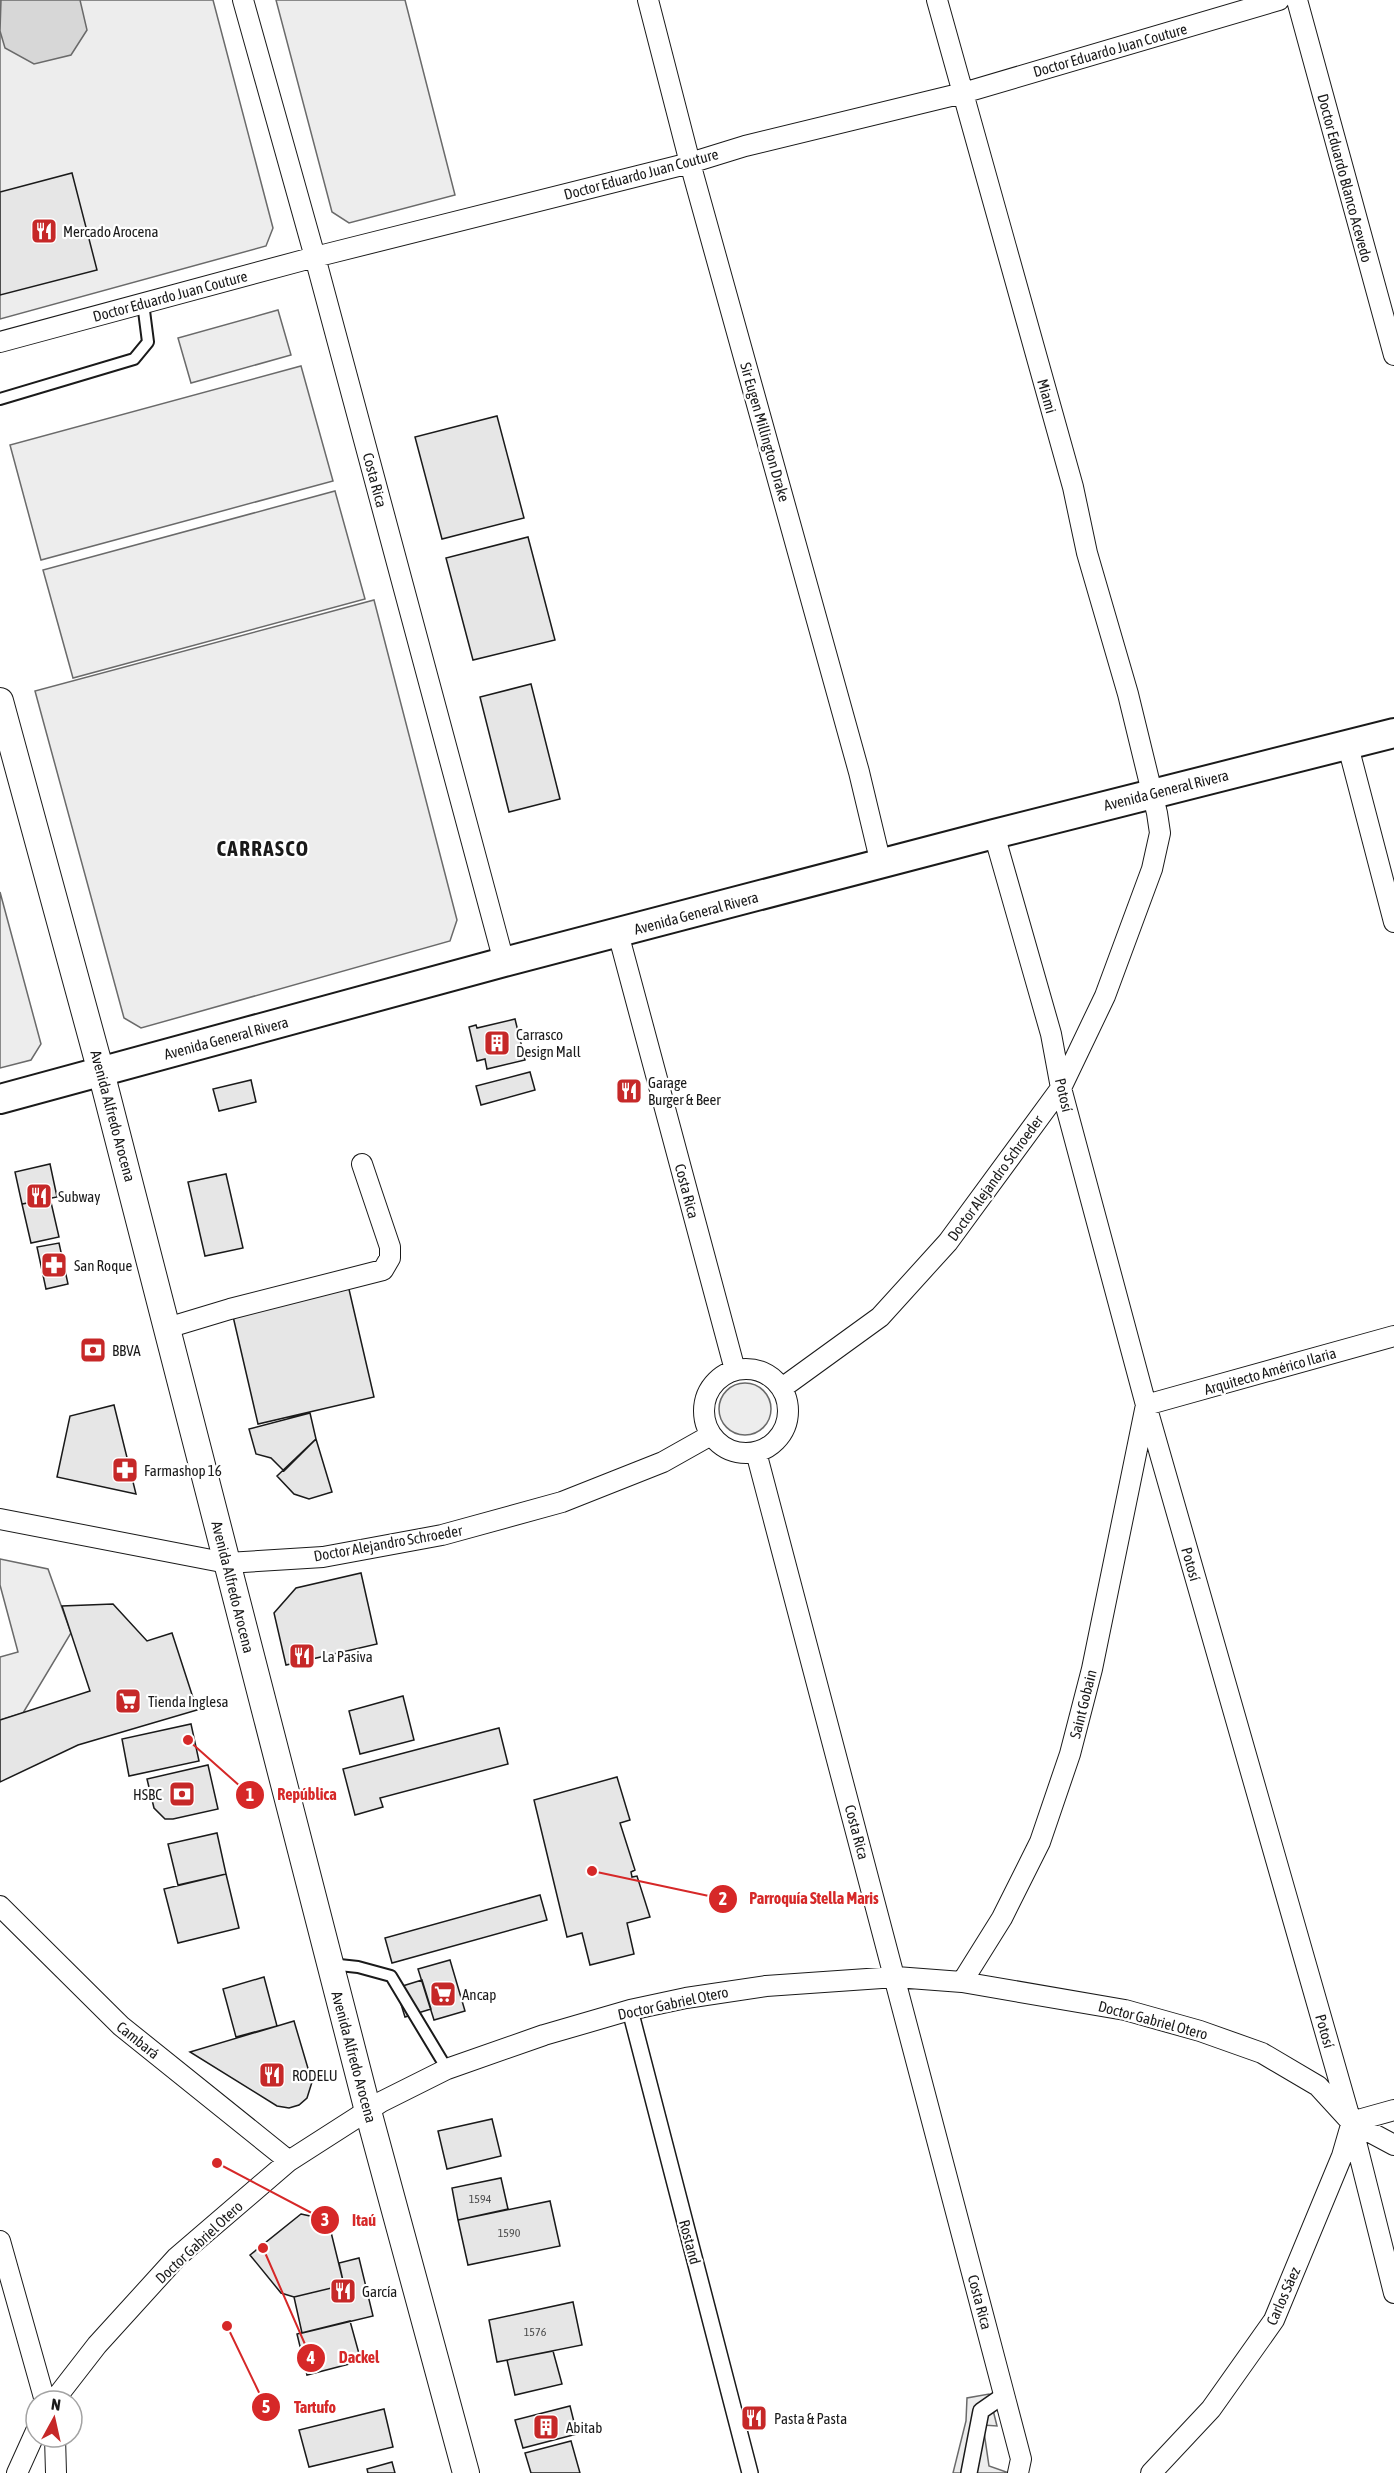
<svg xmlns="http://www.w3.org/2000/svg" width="1394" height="2473" font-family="'Asap Condensed',sans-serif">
<rect width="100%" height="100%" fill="#fff"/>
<path fill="#ededed" stroke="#6a6a6a" stroke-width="1.5" d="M0,0H213L273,228L266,246L0,319Z
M276,0H405L455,195L349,223L332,212Z
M278,310L291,355L191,383L178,338Z
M301,366L333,481L41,560L10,445Z
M335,491L365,599L73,678L43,570Z
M374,600L457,920L450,941L141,1028L124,1018L35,691Z
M0,892L41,1044L31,1060L0,1068Z
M719 1409a26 26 0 1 1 52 0a26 26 0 1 1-52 0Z
M0,1559L48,1569L71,1633L23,1713L0,1720V1657L18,1652L0,1585Z
M989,2394L997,2426L983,2425L989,2466L1009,2473H953L966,2421L967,2398Z"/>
<path fill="#d7d7d7" stroke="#6a6a6a" stroke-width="1.5" d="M1,0H80L87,30L71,55L34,64L5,48L0,31Z"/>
<path fill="#e6e6e6" stroke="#1a1a1a" stroke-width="1.5" d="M72,173L97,270L0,295V192Z
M497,416L524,518L442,539L415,437Z
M528,537L555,640L473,660L446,558Z
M531,684L560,799L509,812L480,697Z
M515,1019L525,1060L487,1069L485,1059L477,1061L469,1027L476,1025L477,1028Z
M530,1072L535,1090L481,1105L476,1086Z
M251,1080L256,1102L219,1111L213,1089Z
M50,1164L57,1197L22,1204L15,1172Z
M226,1174L243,1248L205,1256L188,1182Z
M50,1198L59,1237L31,1243L22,1204Z
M59,1243L68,1284L46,1289L37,1247Z
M348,1285L374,1397L258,1424L232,1312Z
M114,1405L136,1494L57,1477L70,1416Z
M310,1413L316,1439L284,1471L271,1458L256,1454L249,1429Z
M316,1439L332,1492L309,1499L294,1494L277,1476Z
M361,1573L377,1644L286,1665L274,1613L296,1588Z
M113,1604L147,1641L172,1633L197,1710L78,1745L0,1782V1720L90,1691L62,1606Z
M403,1696L414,1740L360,1754L349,1711Z
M191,1724L199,1761L129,1776L122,1739Z
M499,1728L508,1764L380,1798L383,1807L355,1815L343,1769Z
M208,1765L218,1809L173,1819H165L154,1808L147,1779Z
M617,1777L630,1820L620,1823L635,1870L631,1872L632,1877L637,1876L650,1917L627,1923L634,1954L590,1965L582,1933L567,1937L534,1800Z
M217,1833L226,1874L178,1885L168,1844Z
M226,1874L239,1928L178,1943L164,1889Z
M540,1895L547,1920L392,1963L385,1938Z
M450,1960L465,2011L434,2020L418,1969Z
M264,1977L277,2026L236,2037L223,1989Z
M422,1980L431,2009L405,2017L396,1988Z
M294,2021L312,2082L307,2098L299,2105L289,2108L277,2106L190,2052Z
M492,2119L501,2156L447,2169L438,2131Z
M501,2178L508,2209L458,2220L452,2188Z
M550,2201L560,2246L468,2265L458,2220Z
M301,2214L328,2220L344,2285L294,2297L281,2293L250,2255Z
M359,2258L373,2316L302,2333L294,2297L344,2285L339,2263Z
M573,2302L582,2345L497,2362L489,2320Z
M350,2321L361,2361L307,2375L297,2334Z
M553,2351L562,2384L515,2395L507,2360Z
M570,2406L577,2434L523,2448L515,2420Z
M384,2409L393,2447L309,2467L299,2430Z
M571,2441L580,2473H531L525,2453Z
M392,2462L395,2473H368L367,2469Z"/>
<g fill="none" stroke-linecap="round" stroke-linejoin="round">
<defs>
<path id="service" d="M0,399L134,359L148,342L143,303
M330,1964L358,1967L391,1976L447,2069"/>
<path id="pedestrian" d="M630,2010L750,2473
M969,2473L981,2411L1004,2395"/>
<path id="minor" d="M243,0L315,257L504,962
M648,0L690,163L859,772L881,864
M1297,0L1394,355
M0,342L315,257L690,163L745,146L963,93L1279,0
M1348,746L1394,922
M994,834L1051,1034L1061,1088L1146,1405L1351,2122L1394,2293
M618,933L735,1370
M167,1328L230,1309L383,1270L390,1258V1247L362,1164
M704 1411a42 42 0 1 1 84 0a42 42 0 1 1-84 0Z
M782,1388L880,1317L948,1242L1061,1088L1105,996L1152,869L1160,833L1157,813L1128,694L1087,553L1073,487L937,0
M756,1452L1021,2459L1018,2473
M0,1519L227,1563L323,1557L442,1535L562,1502L663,1462L711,1435
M0,1906L121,2026L289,2161
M962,1982L1002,1918L1040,1842L1070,1754L1092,1669L1146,1405L1394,1336
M1351,2122L1394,2110
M0,2241L45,2401
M45,2401L59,2394L97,2345L177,2257L289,2161L381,2102L447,2069L544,2035L630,2010L686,1998L766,1986L896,1977L962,1982L1125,2010L1200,2031L1262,2053L1318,2086L1351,2122L1394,2145
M55,2437L56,2473
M17,2473L36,2431
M1151,2473L1211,2409L1274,2320L1342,2156L1351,2125"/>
<path id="tertiary" d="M0,701L101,1072L368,2111L466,2473"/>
<path id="secondary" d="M0,1099L504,962L994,834L1394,733"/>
</defs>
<use href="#service" stroke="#1a1a1a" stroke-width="14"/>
<use href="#pedestrian" stroke="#1a1a1a" stroke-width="18"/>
<use href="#minor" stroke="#1a1a1a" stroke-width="22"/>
<use href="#tertiary" stroke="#1a1a1a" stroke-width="28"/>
<use href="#secondary" stroke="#1a1a1a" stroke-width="32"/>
<use href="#service" stroke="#fff" stroke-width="10"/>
<use href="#pedestrian" stroke="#fff" stroke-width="15"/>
<use href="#minor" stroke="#fff" stroke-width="20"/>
<use href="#tertiary" stroke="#fff" stroke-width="26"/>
<use href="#secondary" stroke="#fff" stroke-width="28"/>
</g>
<defs>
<symbol id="restaurant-square" viewBox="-11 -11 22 22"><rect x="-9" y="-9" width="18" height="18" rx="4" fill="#c62828" stroke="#fff"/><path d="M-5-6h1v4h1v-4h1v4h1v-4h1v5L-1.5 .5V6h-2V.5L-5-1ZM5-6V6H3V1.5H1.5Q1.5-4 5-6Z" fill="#fff"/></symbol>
<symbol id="building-square" viewBox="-11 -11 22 22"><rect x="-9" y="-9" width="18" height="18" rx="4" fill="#c62828" stroke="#fff"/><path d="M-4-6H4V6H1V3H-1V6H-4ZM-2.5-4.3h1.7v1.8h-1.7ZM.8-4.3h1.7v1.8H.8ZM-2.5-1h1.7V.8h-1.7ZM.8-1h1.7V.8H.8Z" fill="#fff"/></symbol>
<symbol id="pharmacy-square" viewBox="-11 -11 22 22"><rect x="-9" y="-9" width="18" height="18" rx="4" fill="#c62828" stroke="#fff"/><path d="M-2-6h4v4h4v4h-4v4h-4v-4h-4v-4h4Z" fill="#fff"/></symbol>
<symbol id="bank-square" viewBox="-11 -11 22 22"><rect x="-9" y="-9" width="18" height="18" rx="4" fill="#c62828" stroke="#fff"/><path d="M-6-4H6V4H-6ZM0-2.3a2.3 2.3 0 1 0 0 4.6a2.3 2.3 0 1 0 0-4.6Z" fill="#fff"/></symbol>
<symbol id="supermarket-square" viewBox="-11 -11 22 22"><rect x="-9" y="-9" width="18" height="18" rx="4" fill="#c62828" stroke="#fff"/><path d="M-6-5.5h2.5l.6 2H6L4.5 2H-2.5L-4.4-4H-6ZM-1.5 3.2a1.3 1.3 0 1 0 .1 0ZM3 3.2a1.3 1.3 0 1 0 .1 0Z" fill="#fff"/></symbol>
</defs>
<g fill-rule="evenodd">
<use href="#restaurant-square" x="29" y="216" width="30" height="30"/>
<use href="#building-square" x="482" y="1028" width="30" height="30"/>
<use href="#restaurant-square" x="614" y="1076" width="30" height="30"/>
<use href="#restaurant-square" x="24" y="1181" width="30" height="30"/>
<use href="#pharmacy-square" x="39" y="1250" width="30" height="30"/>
<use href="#bank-square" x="78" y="1335" width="30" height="30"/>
<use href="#pharmacy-square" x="110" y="1455" width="30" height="30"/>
<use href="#restaurant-square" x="287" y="1641" width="30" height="30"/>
<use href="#supermarket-square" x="113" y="1686" width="30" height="30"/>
<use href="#bank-square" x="167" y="1779" width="30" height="30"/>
<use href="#supermarket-square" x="428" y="1979" width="30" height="30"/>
<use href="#restaurant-square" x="257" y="2060" width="30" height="30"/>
<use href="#restaurant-square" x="328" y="2276" width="30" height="30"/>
<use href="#restaurant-square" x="739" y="2403" width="30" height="30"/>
<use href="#building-square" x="531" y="2412" width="30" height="30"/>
</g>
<g text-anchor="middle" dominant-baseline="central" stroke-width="4.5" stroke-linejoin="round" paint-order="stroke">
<g font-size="12" fill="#4d4d4d">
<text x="480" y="2199">1594</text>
<text x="509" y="2233">1590</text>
<text x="535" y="2332">1576</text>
</g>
<g font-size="15" fill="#1a1a1a" stroke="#fff">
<text transform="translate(1110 50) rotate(-16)">Doctor Eduardo Juan Couture</text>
<text transform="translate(641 174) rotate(-15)">Doctor Eduardo Juan Couture</text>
<text transform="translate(1345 178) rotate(75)">Doctor Eduardo Blanco Acevedo</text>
<text transform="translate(170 296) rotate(-15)">Doctor Eduardo Juan Couture</text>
<text transform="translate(1047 396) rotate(74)">Miami</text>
<text transform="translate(765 432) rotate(74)">Sir Eugen Millington Drake</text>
<text transform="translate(375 480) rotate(75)">Costa Rica</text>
<text transform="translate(1166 790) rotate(-14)">Avenida General Rivera</text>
<text transform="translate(696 913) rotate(-15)">Avenida General Rivera</text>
<text transform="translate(226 1038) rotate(-15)">Avenida General Rivera</text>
<text transform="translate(1064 1095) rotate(77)">Potosí</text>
<text transform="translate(113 1116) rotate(75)">Avenida Alfredo Arocena</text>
<text transform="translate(995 1178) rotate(-54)">Doctor Alejandro Schroeder</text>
<text transform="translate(687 1191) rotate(75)">Costa Rica</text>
<text transform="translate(1270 1371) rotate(-16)">Arquitecto Américo Ilaria</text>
<text transform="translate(388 1543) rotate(-10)">Doctor Alejandro Schroeder</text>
<text transform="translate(1191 1564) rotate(74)">Potosí</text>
<text transform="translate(233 1587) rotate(76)">Avenida Alfredo Arocena</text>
<text transform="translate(1083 1704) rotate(-76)">Saint Gobain</text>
<text transform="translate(857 1832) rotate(75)">Costa Rica</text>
<text transform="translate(673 2003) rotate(-12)">Doctor Gabriel Otero</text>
<text transform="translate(1153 2020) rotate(15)">Doctor Gabriel Otero</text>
<text transform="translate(1325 2031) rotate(74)">Potosí</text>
<text transform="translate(138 2040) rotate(39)">Cambará</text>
<text transform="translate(354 2057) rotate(75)">Avenida Alfredo Arocena</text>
<text transform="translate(199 2242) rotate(-43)">Doctor Gabriel Otero</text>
<text transform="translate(690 2242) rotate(75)">Rostand</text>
<text transform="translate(1283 2296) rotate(-66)">Carlos Sáez</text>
<text transform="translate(980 2302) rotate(75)">Costa Rica</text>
</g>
<g font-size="15" fill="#1a1a1a" stroke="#fff" text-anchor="start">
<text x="63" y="231">Mercado Arocena</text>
<text x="516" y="1034">Carrasco<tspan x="516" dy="17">Design Mall</tspan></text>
<text x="648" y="1082">Garage<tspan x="648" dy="17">Burger &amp; Beer</tspan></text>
<text x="58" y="1196">Subway</text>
<text x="74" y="1265">San Roque</text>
<text x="112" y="1350">BBVA</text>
<text x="144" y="1470">Farmashop 16</text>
<text x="322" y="1656">La Pasiva</text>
<text x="148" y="1701">Tienda Inglesa</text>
<text x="162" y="1794" text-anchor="end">HSBC</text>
<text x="462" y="1994">Ancap</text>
<text x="292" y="2075">RODELU</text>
<text x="362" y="2291">García</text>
<text x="774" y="2418">Pasta &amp; Pasta</text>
<text x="566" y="2427">Abitab</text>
</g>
<g font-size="21" font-weight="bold" letter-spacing="1.5" fill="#1a1a1a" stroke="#fff">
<text x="263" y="848">CARRASCO</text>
</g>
</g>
<path fill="none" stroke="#d62828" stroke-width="2" d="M188 1740L250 1795M592 1871L723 1899M217 2163L325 2220M263 2248L311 2358M227 2326L266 2407"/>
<g fill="#d62828" stroke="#fff" stroke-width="2">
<circle cx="188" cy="1740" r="6"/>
<circle cx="592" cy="1871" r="6"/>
<circle cx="217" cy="2163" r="6"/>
<circle cx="263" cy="2248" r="6"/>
<circle cx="227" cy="2326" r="6"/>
<circle cx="250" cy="1795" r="15"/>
<circle cx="723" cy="1899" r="15"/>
<circle cx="325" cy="2220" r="15"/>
<circle cx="311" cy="2358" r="15"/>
<circle cx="266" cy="2407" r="15"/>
</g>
<g font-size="18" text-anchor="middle" font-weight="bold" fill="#fff">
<text x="250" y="1801">1</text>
<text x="723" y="1905">2</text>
<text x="325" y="2226">3</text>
<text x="311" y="2364">4</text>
<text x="266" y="2413">5</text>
</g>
<g font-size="16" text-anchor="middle" font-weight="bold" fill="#d62828" stroke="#fff" stroke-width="4.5" stroke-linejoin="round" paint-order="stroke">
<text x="307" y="1800">República</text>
<text x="814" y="1904">Parroquía Stella Maris</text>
<text x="364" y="2226">Itaú</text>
<text x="359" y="2363">Dackel</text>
<text x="315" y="2413">Tartufo</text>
</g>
<g transform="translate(54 2419) rotate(8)"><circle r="28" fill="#ffffff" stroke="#a3a3a3" stroke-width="1.5"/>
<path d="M0-4.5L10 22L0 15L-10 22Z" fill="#c62828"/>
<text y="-9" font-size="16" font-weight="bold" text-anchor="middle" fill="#1a1a1a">N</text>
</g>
</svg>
